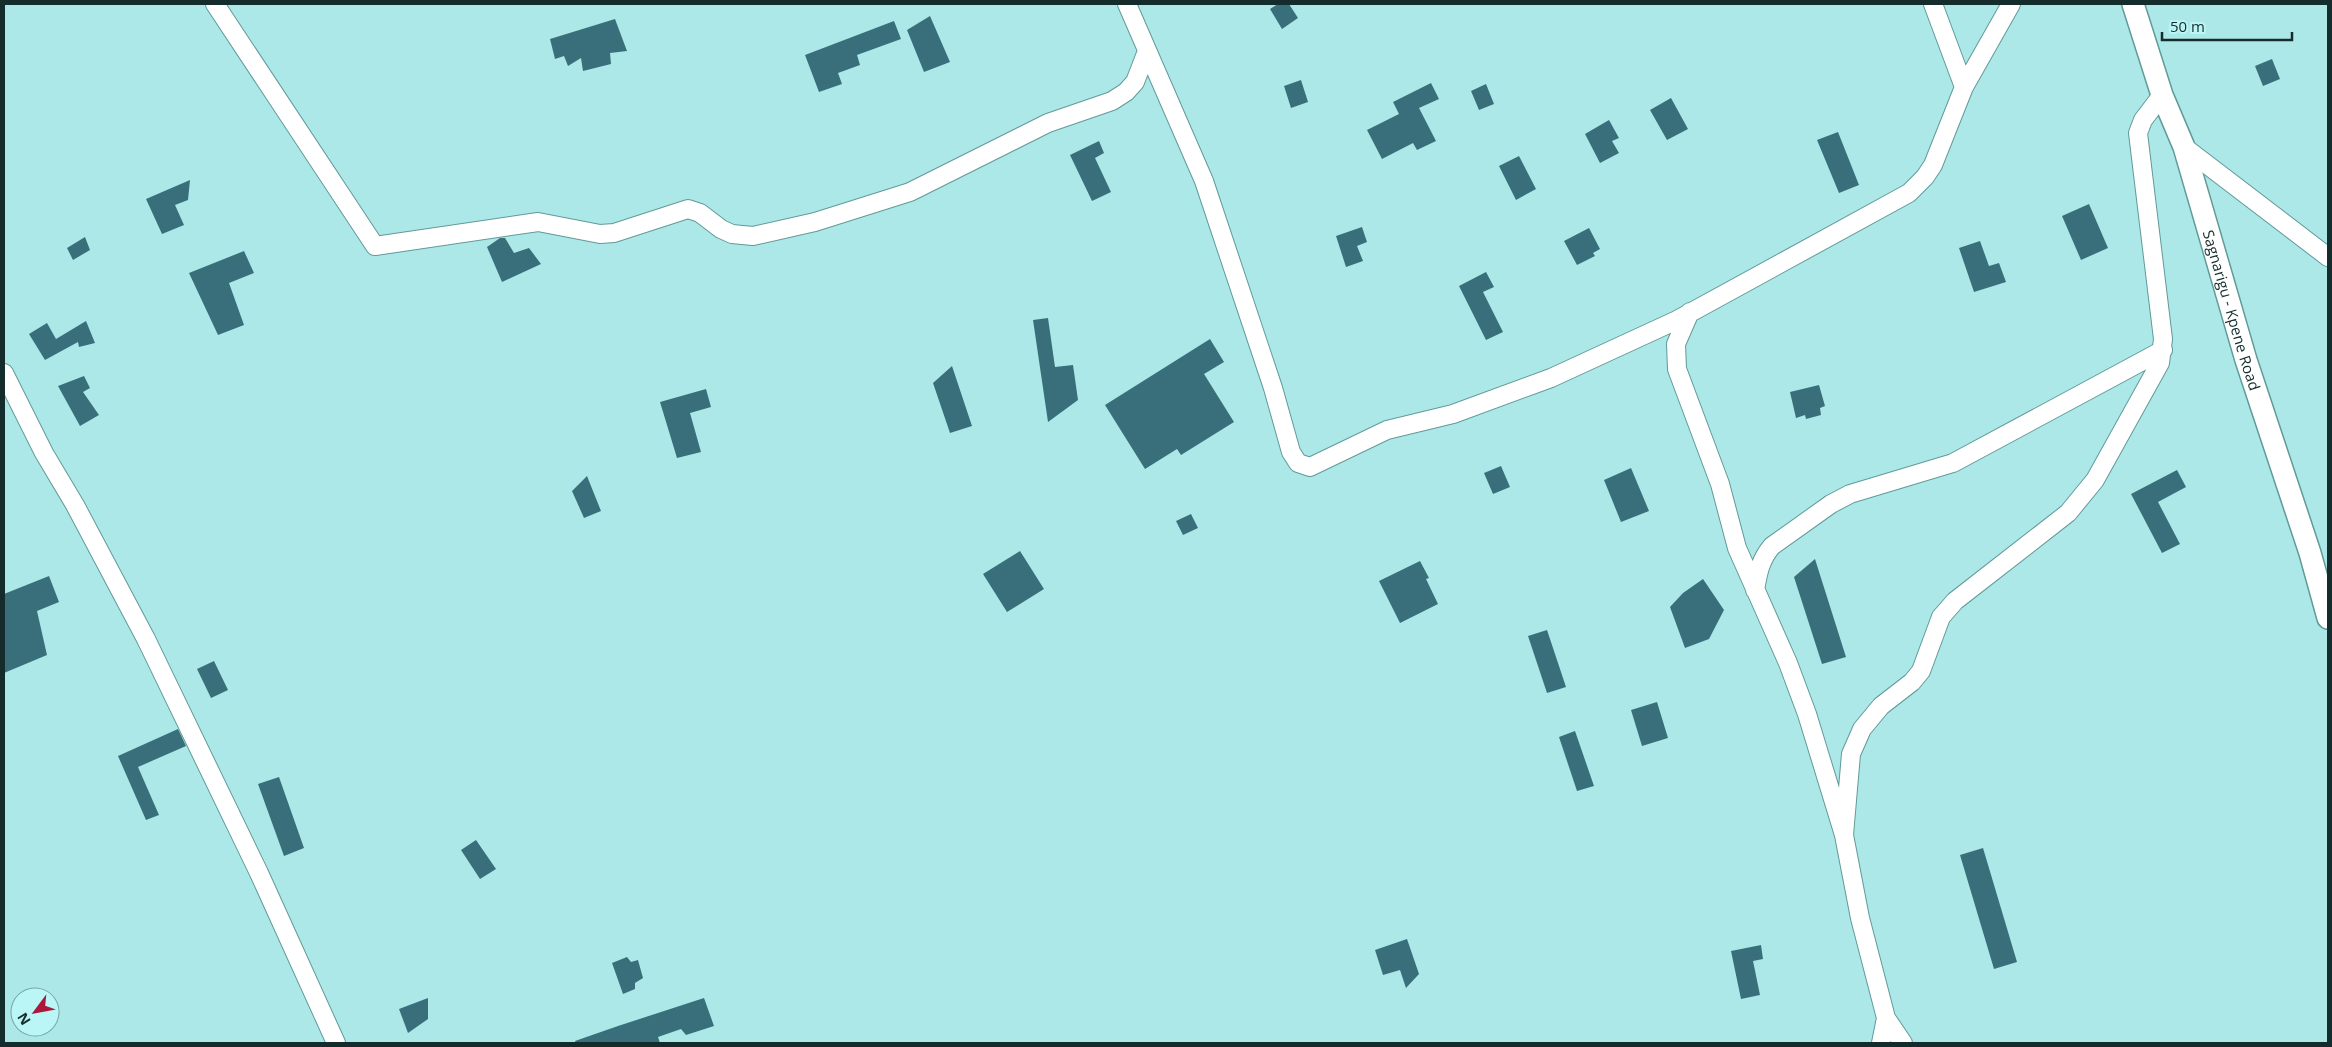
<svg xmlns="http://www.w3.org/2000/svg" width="2332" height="1047" font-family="'Open Sans',sans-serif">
<rect width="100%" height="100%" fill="#ade8e8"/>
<path fill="#396f7b" d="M1278,4H1289L1298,18L1282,29L1270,9Z
M930,16L950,62L924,72L907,30Z
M615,19L627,51L610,53L611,64L583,71L581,58L568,66L564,56L555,59L550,39Z
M894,21L901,39L857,55L860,65L838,73L842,84L819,92L805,55Z
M2272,59L2280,79L2263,86L2255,66Z
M1301,80L1308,102L1291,108L1284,86Z
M1431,83L1439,99L1419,108L1436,141L1417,150L1413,143L1382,159L1367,130L1399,114L1393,102Z
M1486,84L1494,104L1479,110L1471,91Z
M1671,98L1688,129L1667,140L1650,110Z
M1609,120L1619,138L1612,141L1619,153L1600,163L1585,134Z
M1838,132L1859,185L1839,193L1817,140Z
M1099,141L1104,153L1095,158L1111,192L1092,201L1070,155Z
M1519,156L1536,189L1516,200L1499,166Z
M190,180L188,200L175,205L184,225L162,234L146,199Z
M2089,204L2108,248L2081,260L2062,216Z
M1362,227L1367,242L1357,246L1363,261L1346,267L1336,236Z
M1589,228L1600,249L1593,253L1595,256L1577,265L1564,241Z
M85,237L90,250L73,260L67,248Z
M500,238H505L514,253L529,248L541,264L502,282L487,247Z
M1980,241L1989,266L1999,263L2006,282L1974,292L1959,248Z
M244,251L254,273L229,283L244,325L218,335L189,273Z
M1486,272L1494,287L1483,292L1503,332L1486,340L1459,286Z
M1048,318L1055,367L1073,365L1078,400L1048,422L1033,320Z
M86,321L95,343L79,347L78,342L45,360L29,334L47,323L56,339Z
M1210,339L1224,362L1204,374L1234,422L1181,455L1177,449L1145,469L1105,405Z
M952,366L972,426L950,433L933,383Z
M84,376L90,388L83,392L99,415L80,426L58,386Z
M1819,385L1825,406L1820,408L1821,415L1806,419L1805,415L1796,418L1790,392Z
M706,389L711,407L690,413L701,452L677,458L660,402Z
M1501,466L1510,487L1493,494L1484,473Z
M1631,468L1649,511L1621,522L1604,480Z
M2177,470L2186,487L2158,502L2180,544L2162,553L2131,494Z
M587,476L601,511L584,518L572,491Z
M1191,514L1198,528L1183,535L1176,521Z
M1020,551L1044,589L1007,612L983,574Z
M1815,559L1846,657L1822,664L1794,577Z
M1420,561L1429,578L1426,579L1438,604L1400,623L1379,581Z
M49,576L59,602L37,611L47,655L4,673V594Z
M1703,579L1724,610L1709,639L1685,648L1670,607L1683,593Z
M1547,630L1566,687L1547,693L1528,636Z
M214,661L228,690L211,698L197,669Z
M1657,702L1668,738L1642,746L1631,710Z
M178,729L186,746L138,767L159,815L146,820L118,756Z
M1575,731L1594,786L1577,791L1559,737Z
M279,777L304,848L284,856L258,784Z
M476,840L496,869L480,879L461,850Z
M1983,848L2017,962L1994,969L1960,855Z
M1407,939L1419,974L1406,988L1400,970L1383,975L1375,950Z
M1761,945L1763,959L1753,961L1760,995L1741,999L1731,951Z
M627,957L631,962L638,960L643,978L635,983V989L623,994L612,963Z
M428,998V1019L408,1033L399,1009Z
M704,998L714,1026L686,1035L681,1029L658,1037L660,1043H576L575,1041L618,1026Z"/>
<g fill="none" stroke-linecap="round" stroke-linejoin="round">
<defs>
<path id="minor" d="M215,4L375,246L538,222L600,234L614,233L688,209L700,213L721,229L732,234L753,236L815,222L910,192L1048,123L1112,101L1126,92L1135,82L1147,51
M1127,4L1204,181L1273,388L1291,452L1298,463L1310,467L1387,430L1453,414L1551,378L1677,320L1909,193L1925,177L1933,165L1964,87L2011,4
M1933,4L1964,87
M2184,147L2328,257
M1690,312L1676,344L1677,369L1720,484L1737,548L1788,663L1807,714L1844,835L1860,918L1886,1018L1903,1043
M4,373L44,453L75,505L146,639L259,873L336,1043
M1755,590C1758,573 1760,560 1772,546L1831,504L1850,494L1953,463L2163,350
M1844,835L1851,754L1862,729L1881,706L1912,682L1921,671L1941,617L1955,601L2068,513L2095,480L2160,363L2163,339L2138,133L2143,120L2162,95
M1881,1043L1886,1018"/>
<g id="tertiary">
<path id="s1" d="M2133,4L2162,95L2184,147L2246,360L2310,553L2328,618"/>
</g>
</defs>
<use href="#minor" stroke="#609a99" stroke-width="20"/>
<use href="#tertiary" stroke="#609a99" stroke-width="24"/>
<use href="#minor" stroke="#fff" stroke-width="18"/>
<use href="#tertiary" stroke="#fff" stroke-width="21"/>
</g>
<g text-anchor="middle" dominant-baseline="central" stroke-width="5" stroke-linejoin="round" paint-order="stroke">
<g font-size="15" fill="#142c2c" stroke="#baf6f5">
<text stroke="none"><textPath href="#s1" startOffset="322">Sagnarigu - Kpene Road</textPath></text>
</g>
</g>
<rect width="2332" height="1047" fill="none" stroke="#142c2c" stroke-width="10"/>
<g transform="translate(35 1012) rotate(238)"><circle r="24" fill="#baf6f5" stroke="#78a5a5"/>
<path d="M0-4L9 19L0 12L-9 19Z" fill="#ac173c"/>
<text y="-8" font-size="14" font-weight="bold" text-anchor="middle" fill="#142c2c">N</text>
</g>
<path d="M2162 32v8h130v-8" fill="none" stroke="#142c2c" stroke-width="2.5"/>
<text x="2170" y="32" font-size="15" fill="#142c2c" stroke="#baf6f5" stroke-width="4" paint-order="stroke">50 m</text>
</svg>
